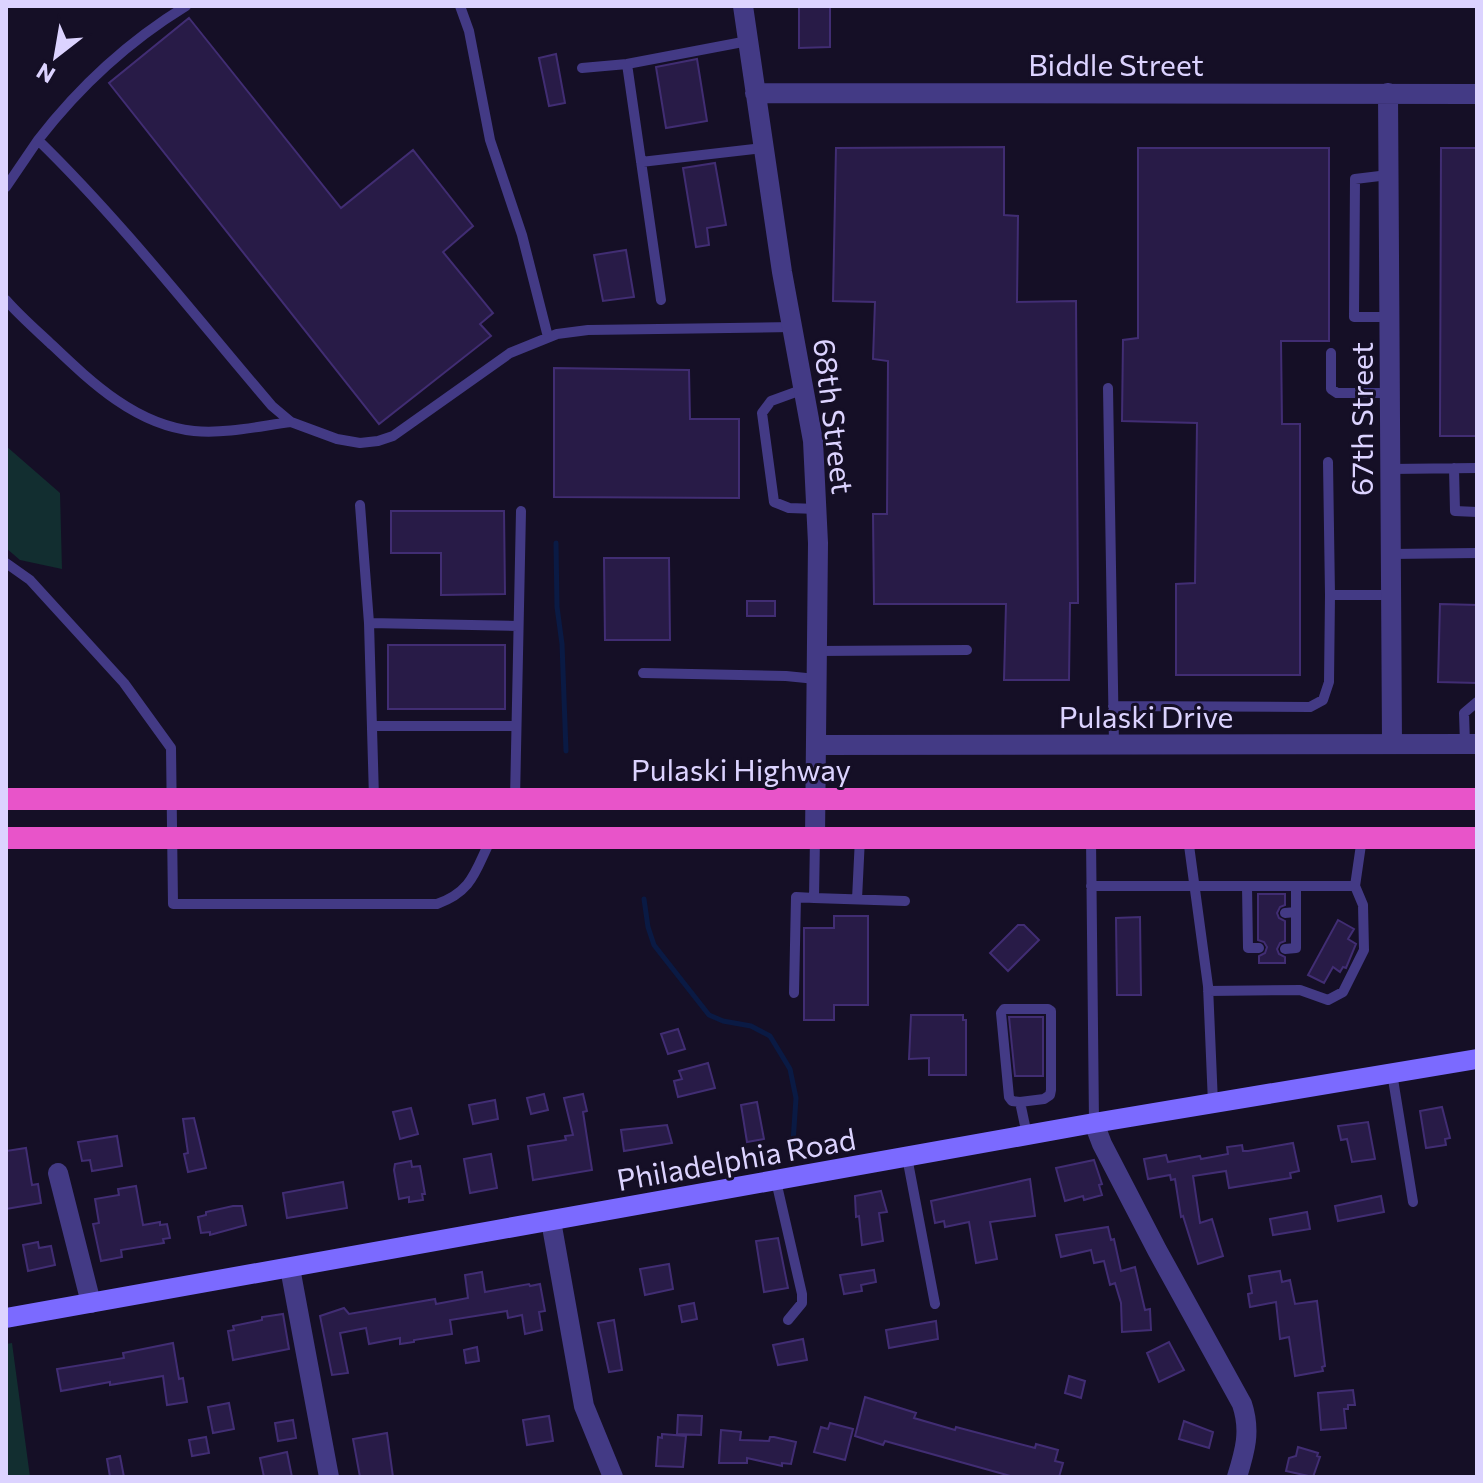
<svg xmlns="http://www.w3.org/2000/svg" width="1483" height="1483" font-family="Commissioner,sans-serif">
<rect width="100%" height="100%" fill="#150f26"/>
<path fill="#122e30" d="M6,446L60,493L62,569L20,560L6,548Z
M12,1343L30,1477H6V1344Z"/>
<g fill="none" stroke-linecap="round" stroke-linejoin="round">
<path stroke="#0a1a44" stroke-width="5" d="M556,543L557,607L562,644L566,751
M644,899L648,927L654,945L709,1015L723,1021L751,1026L770,1036L790,1069L796,1098L792,1157"/>
</g>
<path fill="#281b47" stroke="#412d73" stroke-width="2" d="M799,6H830V47L799,48Z
M189,18L341,208L413,150L473,226L443,252L493,313L480,324L491,336L379,424L109,83Z
M556,54L565,103L549,106L539,58Z
M697,59L707,121L666,128L656,67Z
M1004,147V215L1018,216L1017,302L1076,301L1078,603H1070L1069,680H1004L1006,604H874L873,514H887L888,361L873,359L875,302L833,301L836,148Z
M1138,148H1329V341H1281L1282,424H1300V675H1176V584L1195,583L1197,423L1122,421L1123,340L1138,338Z
M1441,148H1477V436H1440Z
M715,163L726,225L707,228L709,245L696,247L683,168Z
M626,250L634,297L603,301L594,255Z
M554,368L689,370L690,419H739V498L554,497Z
M391,511H504L505,594L441,595V553H391Z
M604,558H669L670,640H605Z
M747,601H775V616H747Z
M1440,604L1477,605V683L1438,682Z
M388,645H505V709H388Z
M1258,894H1285V905L1280,907L1277,913L1279,918L1285,921V941L1280,943L1277,949L1279,954L1285,957V963H1259V956L1265,953L1267,947L1264,942L1258,940Z
M834,916H868V1005H834V1020H804V928H834Z
M1140,917L1141,995H1117L1116,918Z
M1338,920L1354,929L1348,939L1356,944L1346,968L1343,967L1340,972L1333,967L1324,983L1308,975Z
M1018,925H1024L1039,940L1008,971L990,953Z
M911,1015H963V1020H966V1075H929V1058L909,1059Z
M1009,1017H1043V1076H1015Z
M678,1029L685,1049L668,1054L661,1034Z
M708,1063L715,1088L678,1097L674,1081L682,1079L679,1071Z
M544,1094L548,1110L531,1114L527,1098Z
M583,1094L587,1111L583,1112L592,1170L533,1180L528,1146L566,1140L565,1136L573,1135L564,1098Z
M495,1100L498,1119L473,1124L469,1105Z
M757,1102L764,1139L747,1142L741,1105Z
M1442,1107L1450,1138L1445,1139L1446,1145L1426,1148L1420,1111Z
M411,1108L418,1134L400,1139L393,1112Z
M194,1118L206,1168L188,1172L184,1154L188,1153L183,1119Z
M1368,1122L1375,1159L1352,1162L1347,1139L1341,1140L1338,1126Z
M667,1125L672,1143L624,1151L621,1130Z
M117,1136L122,1166L92,1171L90,1160L82,1161L78,1142Z
M1293,1143L1299,1171L1290,1173L1291,1178L1229,1188L1226,1171L1193,1176L1200,1223L1212,1219L1223,1256L1198,1264L1183,1216L1181,1217L1175,1179L1171,1180L1170,1175L1148,1179L1144,1159L1166,1155L1168,1162L1200,1156L1201,1159L1228,1154L1227,1147L1242,1145L1243,1151H1248Z
M26,1148L32,1185L38,1184L41,1203L6,1209V1151Z
M491,1154L497,1188L470,1193L464,1159Z
M1094,1160L1102,1184L1099,1185L1102,1195L1084,1200L1083,1196L1065,1201L1056,1168Z
M411,1161L412,1167L420,1166L425,1194H422L423,1200L409,1202V1197L399,1199L394,1170L395,1164Z
M1030,1179L1035,1216L990,1222L997,1259L976,1263L969,1222L945,1227L944,1221L935,1223L931,1201Z
M343,1182L347,1208L287,1218L283,1193Z
M136,1186L143,1225L160,1222V1225L167,1224L170,1238L163,1239L164,1243L121,1250L122,1257L101,1261L93,1224L99,1223L95,1199L119,1195L118,1189Z
M881,1191L887,1212L879,1213L883,1241L862,1245L859,1216L856,1217L855,1196Z
M1381,1196L1384,1212L1338,1221L1335,1206Z
M233,1206H242L246,1225L210,1235V1232L201,1233L198,1217L206,1215V1212Z
M1307,1212L1310,1229L1273,1235L1270,1219Z
M1108,1227L1111,1240L1114,1239L1121,1271L1135,1267L1145,1310L1150,1309L1151,1330L1122,1332L1121,1303L1115,1283L1110,1285L1104,1261L1094,1263L1091,1250L1061,1257L1056,1235Z
M778,1238L788,1288L764,1292L756,1241Z
M38,1242L39,1248L51,1246L55,1265L28,1271L23,1245Z
M669,1264L673,1289L645,1295L640,1269Z
M874,1270L876,1282L861,1285L862,1291L844,1294L840,1275Z
M1280,1271L1282,1282L1290,1280L1295,1304L1317,1301L1325,1366L1322,1367L1323,1371L1295,1376L1289,1337L1280,1339L1276,1302L1250,1307L1248,1294L1252,1293L1249,1276Z
M482,1272L485,1292L529,1284L530,1286L540,1284L545,1311L539,1312L542,1330L525,1334L522,1315L508,1318L507,1311L450,1320L452,1334L414,1340V1342L400,1344V1338L369,1344L366,1328L340,1333L348,1373L332,1375L320,1316L344,1308L349,1314L435,1299L436,1304L468,1298L465,1275Z
M694,1303L697,1319L682,1322L679,1306Z
M283,1314L289,1349L233,1360L228,1331L234,1330L233,1326L262,1320V1317Z
M614,1320L622,1370L609,1372L598,1323Z
M936,1321L938,1339L889,1348L886,1330Z
M803,1339L807,1360L778,1365L773,1345Z
M1169,1342L1184,1370L1159,1382L1147,1353Z
M173,1343L179,1379L183,1378L187,1402L167,1405L163,1376L110,1385V1382L61,1391L57,1369L124,1358L123,1353Z
M477,1347L479,1361L466,1363L464,1350Z
M1069,1376L1085,1381L1081,1398L1065,1393Z
M1353,1390L1355,1405H1348V1409H1344L1346,1428L1321,1430L1318,1393Z
M865,1397L916,1413L914,1418L955,1430L956,1427L1035,1448L1036,1444L1058,1450L1055,1461L1063,1463L1059,1477H1014L885,1441L883,1445L855,1436Z
M229,1403L234,1429L213,1433L208,1407Z
M678,1415L702,1416L701,1435L677,1434Z
M549,1416L553,1441L527,1445L523,1420Z
M293,1420L296,1438L278,1441L275,1423Z
M1184,1421L1213,1432L1209,1448L1179,1439Z
M830,1423L853,1429L845,1460L814,1452L821,1427L828,1429Z
M721,1430L741,1432L740,1440L769,1441L770,1437H774L796,1442L791,1464L782,1463V1466L747,1458V1463H719Z
M387,1433L393,1477H360L353,1439Z
M662,1434L686,1436L683,1467L656,1466L658,1437L662,1438Z
M206,1437L209,1453L192,1456L189,1440Z
M1298,1447L1318,1453L1317,1456L1320,1457L1313,1477L1286,1471L1289,1458L1296,1456Z
M287,1452L292,1477H264L260,1458Z
M120,1456L124,1477H110L107,1459Z"/>
<g fill="none" stroke-linecap="round" stroke-linejoin="round">
<path stroke="#433a85" stroke-width="10" d="M460,6L469,31L490,140L522,235L548,337
M627,64L661,300
M582,68L627,64L748,41
M38,140C79,87 129,41 186,6
M641,162L763,148
M1388,175L1355,179L1354,317H1389
M6,187L38,140C123,223 195,316 272,406L291,422C260,426 226,434 194,431C135,425 90,381 50,343C35,329 19,315 6,300
M1331,353V389L1337,393H1390
M1108,388L1114,745
M804,389L771,401L762,413L774,502L789,508L817,509
M291,422L337,439L360,443L378,441L393,436L510,353L557,334L588,330L793,327
M1328,462L1330,595
M1454,468L1455,511L1477,512
M1390,469L1477,468
M360,505L369,623L374,798
M1390,554L1477,553
M6,563L30,580L124,683L171,748L173,904H437C473,891 475,871 491,839
M369,623L518,626
M817,651L967,650
M643,673L786,676L816,679
M1113,706L1310,707L1323,700L1329,682L1330,595H1391
M372,726H516
M1465,744L1464,713L1477,702
M515,799L521,511
M1091,838L1094,1123
M1188,838L1208,986L1213,1103
M1091,886H1355
M1247,886L1248,948H1259
M814,898L905,901
M857,899L860,838
M1296,912V886
M1285,913L1296,912V948L1285,949
M1208,991L1300,990L1328,1000L1343,992L1364,950L1363,905L1355,886L1362,838
M794,993L796,897L814,898L815,838
M1392,1073L1413,1202
M1020,1102L1012,1101L1009,1097L1001,1013L1004,1009H1048L1051,1011V1090L1050,1095L1044,1099L1020,1102L1027,1135
M907,1157L935,1304
M776,1181L802,1294V1303L788,1320"/>
<path stroke="#433a85" stroke-width="20" d="M743,6L782,272L813,441L818,543L815,838
M755,93L1477,94
M1388,93L1392,744
M816,745L1477,744
M1094,1123L1102,1144L1157,1250L1242,1404C1251,1431 1245,1451 1237,1477
M58,1173L91,1303
M551,1221L584,1406L613,1477
M290,1268L329,1477"/>
<path stroke="#7b6aff" stroke-width="20" d="M6,1318L1094,1123L1477,1059"/>
<path stroke="#e854c9" stroke-width="22" d="M6,799H1477
M6,838H1477"/>
</g>
<g text-anchor="middle" dominant-baseline="central" stroke-width="6" stroke-linejoin="round" paint-order="stroke">
<g font-size="30" fill="#dcd3ff" stroke="#150f26">
<text x="1116" y="63">Biddle Street</text>
<text transform="translate(835 416) rotate(83)">68th Street</text>
<text transform="translate(1360 419) rotate(-90)">67th Street</text>
<text x="1146" y="715">Pulaski Drive</text>
<text x="741" y="768">Pulaski Highway</text>
<text transform="translate(736 1158) rotate(-10)">Philadelphia Road</text>
</g>
</g>
<rect width="1483" height="1483" fill="none" stroke="#dcd3ff" stroke-width="16"/>
<g transform="translate(56 56) rotate(211)" stroke="#150f26" stroke-width="6" paint-order="stroke">
<path d="M0-6L14 30L0 20L-14 30Z" fill="#dcd3ff"/>
<text y="-12" font-size="22" font-weight="bold" text-anchor="middle" fill="#dcd3ff">N</text>
</g>
</svg>
